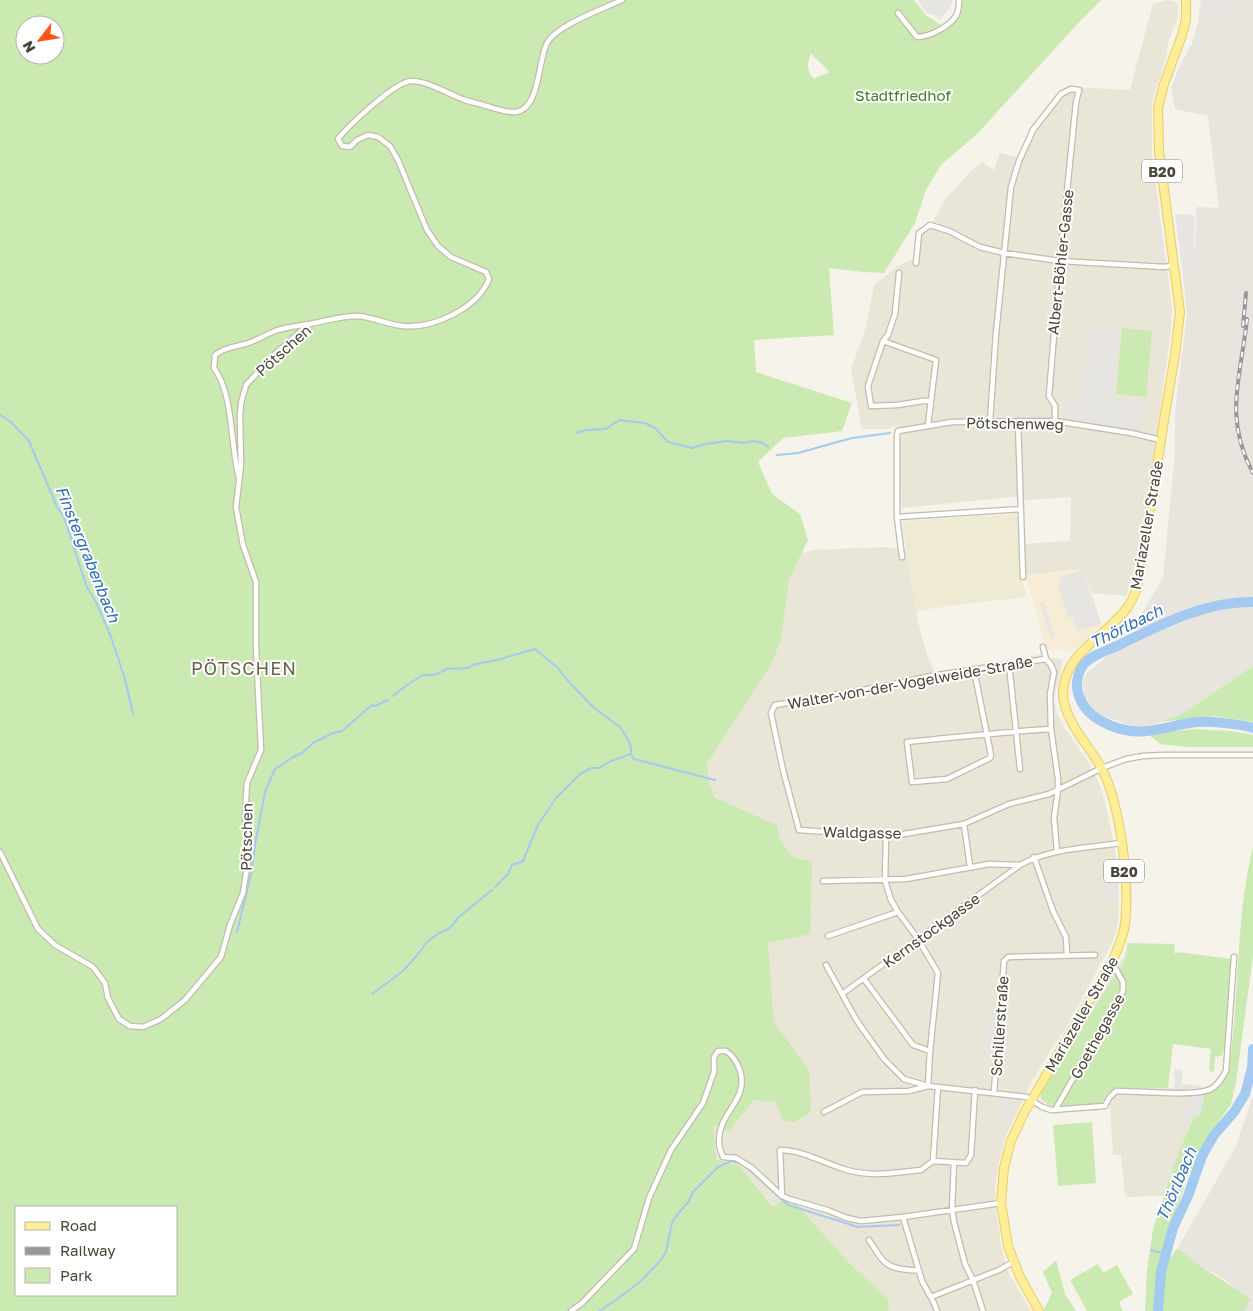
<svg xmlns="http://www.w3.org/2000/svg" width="1253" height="1311" font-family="'Golos Text',sans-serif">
<rect width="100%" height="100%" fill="#f5f3ea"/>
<path fill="#e9e5d7" d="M1168,0L1178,3V16L1169,40L1166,58L1152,102V155L1172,308L1171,331L1145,517L1132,579L1126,596L1092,593L1083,569L1025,575V544L1070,541L1071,497L1025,500L1024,496L901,508L898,426L886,429H862L851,370L866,327L874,285L898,266L913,259L916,233L919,229L932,223L945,200L972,170L982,162L994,170L1000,153L1018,157L1032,130L1062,92L1069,87L1130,90L1153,4Z
M883,547L906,550L918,622L927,655L935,672L1038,655L1063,660L1054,699L1057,713L1062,724L1087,760L1100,785L1104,799L1115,848L1119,891L1118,921L1115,937L1065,1030L1051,1050L1031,1083L1007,1133L999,1161L995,1187L996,1210L1001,1245L1007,1270L1031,1311H889L887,1299L849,1263L774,1207L739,1165L718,1160L713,1125L729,1131L754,1100L776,1102L809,1070L774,1022L768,943L810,889L812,861L794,858L780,840L777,825L714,797L709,782L707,764L772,663L781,640L789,580L802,553L815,550Z
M1128,946L1168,1088L1190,1090L1205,1089L1200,1115L1193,1118L1188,1128L1165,1196L1125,1197L1121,1155H1113L1110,1106L1100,1104L1050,1107L1040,1099L1096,1000L1122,960Z"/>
<path fill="#f7ecd5" d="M1083,569L1102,625L1070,653L1058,649L1047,651L1025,575Z"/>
<path fill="#e8e4de" d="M1201,0H1253V666L1182,714L1150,726L1135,727L1103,716L1094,711L1084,697L1083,687V679L1088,672L1137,633L1142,613L1163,578L1175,453V410L1187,314L1182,267H1195L1196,207L1219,208L1208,116L1175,109L1171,88L1181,63L1192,44L1198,23Z
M1253,1095V1311H1244L1251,1299L1221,1277L1191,1260L1178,1248L1236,1146Z"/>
<path fill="#eeead3" d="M1017,514L1020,575L1027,597L955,605L916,611L903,530V521Z"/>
<path fill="#caeab2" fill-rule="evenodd" d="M0,0H914L926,15L945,28L957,17L963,0H1101L1081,20L977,134L941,165L926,190L915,223L884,273L863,272L829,268L834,335L754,340L756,372L852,403L842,431L783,438L758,462L772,494L800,514L808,540L789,580L781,640L772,663L707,764L709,782L714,797L777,825L780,840L794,858L812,861L810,934L768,943L774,1022L809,1070L811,1112L794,1122L783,1121L776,1102L754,1100L729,1131L713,1125L717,1160L739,1165L773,1207L783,1200L797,1205L849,1263L888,1299L889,1311H0ZM25,25H55V55H25ZM811,53C817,61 824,64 829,73L821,75L814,79C806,71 807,63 811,53ZM16,1207H176V1295H16Z
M1122,328L1152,331L1146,397L1116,394Z
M1253,666V722L1214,716L1160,722L1182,714Z
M1194,729L1231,731L1253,735V747H1188L1160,744L1148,734Z
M1253,847V956L1236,1082L1231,1104L1209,1135L1188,1176L1166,1238L1157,1272L1155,1311H1145L1147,1270L1153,1229L1178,1154L1193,1118L1200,1115L1205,1089L1228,1074C1240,1000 1235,919 1253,847Z
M1127,943L1175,944L1174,954L1177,952L1232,959L1226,1045L1221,1056L1215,1057L1214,1072L1209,1071L1211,1049L1173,1044L1168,1088H1119L1115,1089L1105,1095L1104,1099L1097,1105L1061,1107L1051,1106L1041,1098V1093L1124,961L1127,955Z
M1092,1122L1096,1183L1058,1186L1053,1125Z
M1178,1248C1200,1268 1227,1282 1251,1299L1244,1311H1161L1166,1263Z
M1056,1260L1065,1294L1076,1311H1045L1044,1309L1052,1293L1043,1272Z
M1098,1264L1103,1273L1117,1265L1133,1294L1119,1302L1123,1311H1087L1070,1280Z"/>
<path fill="#e6e5e1" d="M918,0H953L949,9L939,20L937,16L928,13L924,10Z
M1201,0H1221L1224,2L1218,15Z
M1158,202L1165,259H1161L1154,203Z
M1175,214L1194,215L1195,267H1182Z
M1092,324L1120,328L1114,399L1146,403L1145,414L1126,412L1124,429L1064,419L1065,403L1079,402L1082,367H1089Z
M1126,412L1140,414L1139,432L1125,429Z
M1083,570L1101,624L1077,631L1073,617L1068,618L1057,583L1061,582L1060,577Z
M1044,602L1055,638L1051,639L1040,603Z
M1116,882L1117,900H1103L1102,883Z
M988,1016H996L994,1054L986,1053L983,1050L985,1024Z
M1174,1069L1182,1070V1084L1202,1086V1092L1175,1093Z
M1205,1094L1200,1115L1193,1118L1188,1128L1180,1122L1191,1095Z
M998,1100L1011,1101L1010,1123L997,1122Z"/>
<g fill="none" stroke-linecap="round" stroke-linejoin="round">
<path stroke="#a5caf2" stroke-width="2" d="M0,415L11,422L29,441L57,507L64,517L86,585L97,604L111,637L125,679L133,714
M577,433L585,430L606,429L619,420L645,423L655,428L668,442L692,448L705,444L727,441L743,443L754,441L763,443L768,447
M777,455L798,453L852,438L890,433
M393,696L407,685L423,675H434L447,669L467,668L476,664L497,660L535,649L558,668L568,681L594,708L620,727L629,741L631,748V754
M255,845L265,792L275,769L293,757L302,753L313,743L333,733L342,731L372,705L375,706L388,700
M495,887L508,874L512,865L523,861L538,825L556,798L580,774L591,768H599L611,761L631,754L634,759L715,780
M237,932L251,875L255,847
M372,994L403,971L418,954L427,942L439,933L449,929L459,917L492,890
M1151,1250L1166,1254
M599,1311L616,1300L641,1281L661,1260L666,1252L672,1223L677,1215L689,1201L693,1192L718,1167L731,1161L743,1164L788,1205L858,1227L899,1225"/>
<path stroke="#a5caf2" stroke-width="10" d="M1253,602C1206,601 1162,624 1121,644C1109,650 1093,654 1084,664C1077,673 1075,686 1079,696C1083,708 1090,715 1101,721C1138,741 1159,727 1196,722C1210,721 1240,724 1253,728
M1158,1311L1161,1272L1173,1228L1188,1196L1202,1156L1214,1135L1234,1112L1245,1094L1252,1068L1253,1049"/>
<defs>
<path id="street" d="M898,13L917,37C929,37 949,27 956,16C958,12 959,5 959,0
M916,263L919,233L930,225L949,231L980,247L1004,253L1060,261L1165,267L1174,265
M899,273L895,314L888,335L883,341L868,386L871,406L897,405L923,401H930
M883,341L936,360L928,425
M990,421L996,333L1011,187L1019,161L1033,130L1061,94L1071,89L1079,90L1076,102L1060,261L1049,396L1055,406V421
M1018,421L1023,577
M239,478C230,445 234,395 214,368L215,355C226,346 239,347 251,342C259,339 267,334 275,331C286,327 297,326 309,324C325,321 341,316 358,316C373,317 388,325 403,326C433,329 478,308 489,279L486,272L451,257L438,246L427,230L398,160L390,146L378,137L368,135L357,140L350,147L342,146L338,139C349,125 395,82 411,81C426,80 450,95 465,100C471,102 477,103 483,105C493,108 506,113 516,112C540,109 538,60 547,43C557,25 603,9 622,0
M897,517L1021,509
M902,557L897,517V436L898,431L952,422L1055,421L1131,433L1161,440
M1043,647L1046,659L1051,665L1054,672L1050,694L1051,729L1058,779V789L1054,818L1057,851
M1046,659L931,676L880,687L775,705L771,713L783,770L799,830L892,836L964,824L1009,804L1049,794L1102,768L1126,759L1143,756L1163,755H1253
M1009,664L1020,769
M974,670L991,755L990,758L947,779L912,782L907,742C955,737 1003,732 1051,729
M964,824L970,867
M0,852L38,929L55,945L93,967L105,983L108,998L119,1019L130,1026L143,1027L161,1019L185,1000L221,957L230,925L243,893L248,861L245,814L247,783L261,750L256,647V582L243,545L236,507L241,465L240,417L241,403L246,385L275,354L308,325
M1034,857L1053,911L1066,937L1067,955
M823,881L906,879L989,864L1020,865
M828,936L898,912
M826,965L857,1021L884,1059L904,1079L928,1086L930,1051L938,973L918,939L898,912L891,900L885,881L886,836
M864,979L913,1045L930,1051
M842,994L1020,865C1051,848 1087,848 1122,843
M994,1092L1004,961L1008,957L1095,955
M1055,1110L1123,991V982L1112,962
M824,1112L862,1092L909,1091L928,1086L1027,1097L1042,1107L1051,1110L1105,1106L1109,1098L1116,1091C1137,1091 1195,1097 1211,1089C1218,1085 1222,1078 1226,1071L1234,957
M933,1161L966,1163L971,1155L975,1090
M954,1162L952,1210L954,1222L965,1264L973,1280L983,1311
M782,1196L780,1150C803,1150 826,1164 847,1170C871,1177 897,1173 921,1170L933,1161L938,1087
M903,1217L922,1281L934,1303L937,1311
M869,1240C880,1255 881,1266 902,1269C908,1270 913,1271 918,1270
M931,1297L999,1270L1013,1262
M571,1311L582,1303L634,1249L649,1198L671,1150L703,1103L714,1072V1057L718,1051H726C738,1059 745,1077 740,1092C734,1109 718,1121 719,1142C719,1146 721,1152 723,1157L736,1158L752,1168L782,1196L789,1199L827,1210L847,1218L861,1221L903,1217L1001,1203"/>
<path id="primary" d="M1039,1311L1020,1277L1008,1246L1001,1203L1004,1168L1011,1141L1024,1113L1112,962C1117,951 1121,941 1124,930C1131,888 1121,805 1101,767C1088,744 1064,721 1063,694C1063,653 1106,637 1127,608C1137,595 1139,578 1142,562L1166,408L1175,355L1180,312L1159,151L1158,108L1164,84L1182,35L1186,20V0"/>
</defs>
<use href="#street" stroke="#c1bcac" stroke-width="7"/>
<use href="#primary" stroke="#e6ce66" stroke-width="10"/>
<use href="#street" stroke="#fff" stroke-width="4.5"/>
<use href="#primary" stroke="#ffed98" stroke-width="8"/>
<defs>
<path id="rail" d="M1247,319C1241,377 1223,417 1253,473
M1243,326L1246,293"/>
</defs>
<use href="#rail" stroke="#989898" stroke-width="4"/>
<use href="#rail" stroke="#fff" stroke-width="2" stroke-dasharray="5.5" stroke-linecap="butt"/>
</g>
<g text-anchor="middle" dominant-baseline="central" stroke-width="4" stroke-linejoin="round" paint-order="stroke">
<g fill="#fff" stroke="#807c73" stroke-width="1">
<rect x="1142" y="159.5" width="40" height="23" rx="4"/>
<rect x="1104" y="859.5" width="40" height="23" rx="4"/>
</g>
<g font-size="14" font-weight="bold" fill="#494437">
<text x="1162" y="171">B20</text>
<text x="1124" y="871">B20</text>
</g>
<g font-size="15" fill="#3f7d29" stroke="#fff">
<text x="903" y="95">Stadtfriedhof</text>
</g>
<g font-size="15" fill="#494437" stroke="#fff">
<text transform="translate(1060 262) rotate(-84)">Albert-Böhler-Gasse</text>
<text transform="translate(283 350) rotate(-42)">Pötschen</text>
<text transform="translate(1015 423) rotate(1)">Pötschenweg</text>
<text transform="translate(1146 525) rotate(-80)">Mariazeller Straße</text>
<text transform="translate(910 682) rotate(-10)">Walter-von-der-Vogelweide-Straße</text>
<text transform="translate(862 832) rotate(1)">Waldgasse</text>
<text transform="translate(246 837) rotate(-89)">Pötschen</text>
<text transform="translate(931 930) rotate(-36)">Kernstockgasse</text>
<text transform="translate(1081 1014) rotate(-60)">Mariazeller Straße</text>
<text transform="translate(999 1026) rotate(-86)">Schillerstraße</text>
<text transform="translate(1097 1036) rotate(-61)">Goethegasse</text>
</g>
<g font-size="16" font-style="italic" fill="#2d6eb8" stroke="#fff">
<text transform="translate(88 554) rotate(68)">Finstergrabenbach</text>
<text transform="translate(1126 626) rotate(-26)">Thörlbach</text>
<text transform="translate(1176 1184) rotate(-67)">Thörlbach</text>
</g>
<g font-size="18" letter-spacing="1" fill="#6c634e" stroke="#fff">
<text x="244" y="668">PÖTSCHEN</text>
</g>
</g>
<rect x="15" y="1206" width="162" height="90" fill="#ffffff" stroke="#b6b4af"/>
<rect x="25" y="1222" width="25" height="8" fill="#ffed98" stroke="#b6b4af"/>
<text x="60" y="1231" font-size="15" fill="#494437">Road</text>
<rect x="25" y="1247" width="25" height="8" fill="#989898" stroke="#b6b4af"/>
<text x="60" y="1256" font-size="15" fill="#494437">Railway</text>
<rect x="25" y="1268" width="25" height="15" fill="#caeab2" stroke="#b6b4af"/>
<text x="60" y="1281" font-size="15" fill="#494437">Park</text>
<g transform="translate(40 40) rotate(239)"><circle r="24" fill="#ffffff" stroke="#b6b4af"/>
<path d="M0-4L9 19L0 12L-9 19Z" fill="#fe5418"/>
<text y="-8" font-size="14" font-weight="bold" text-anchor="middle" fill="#494437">N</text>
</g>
</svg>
